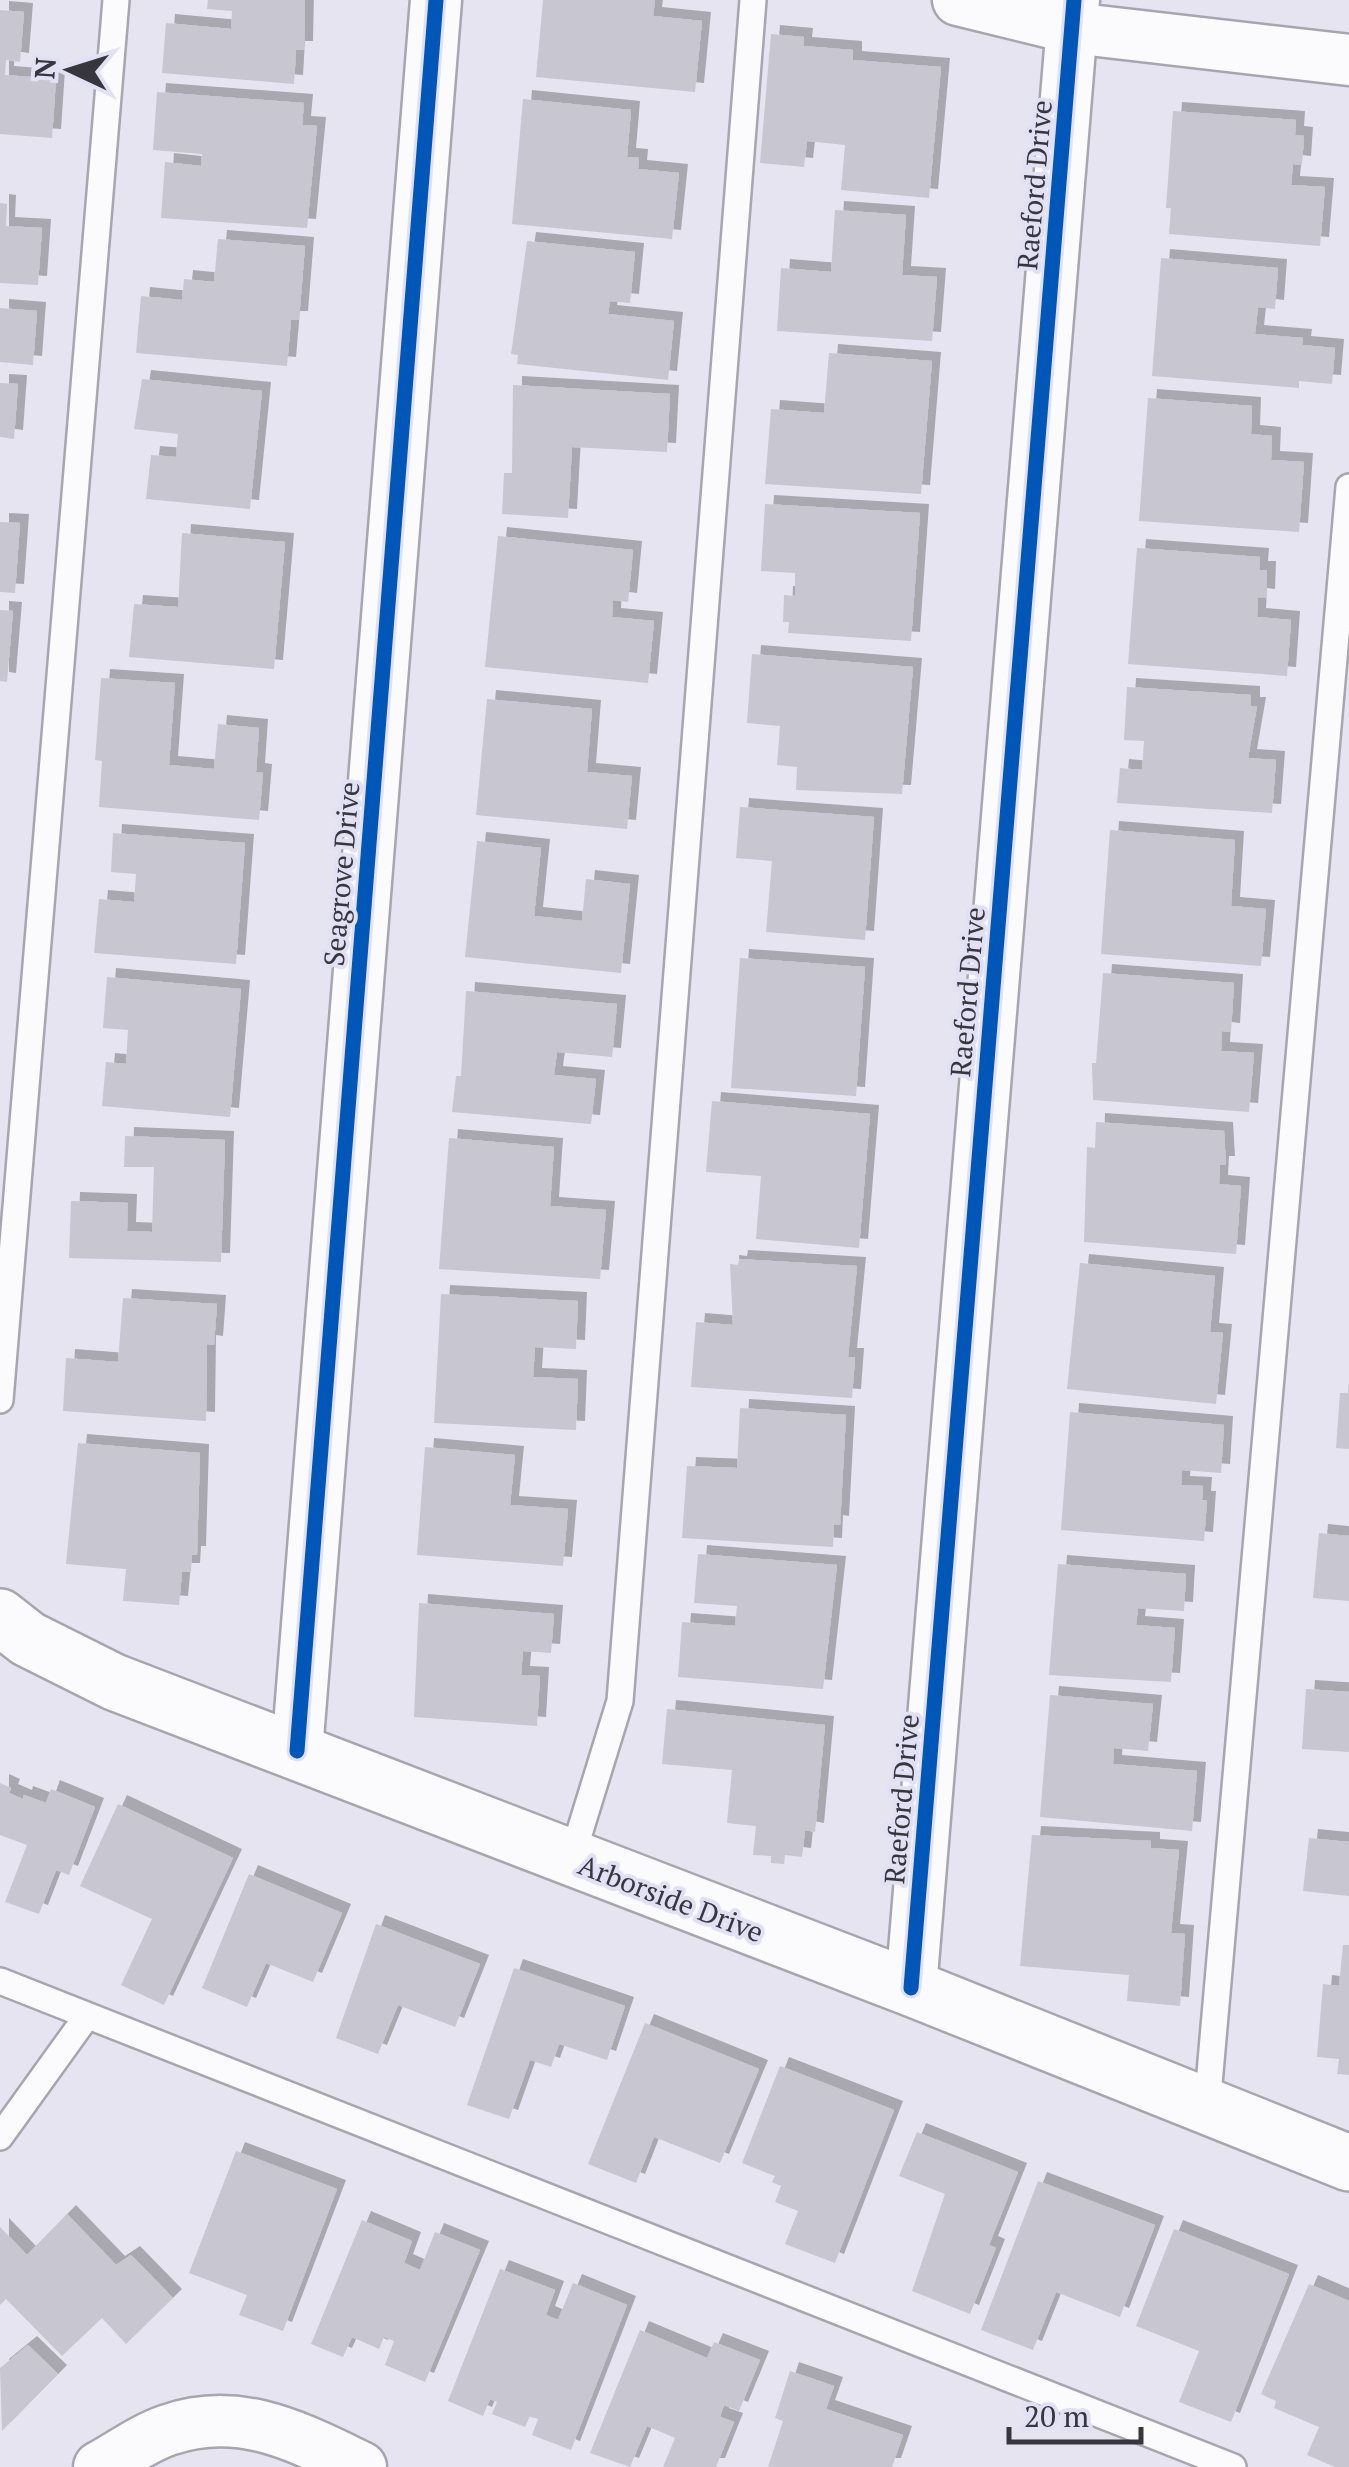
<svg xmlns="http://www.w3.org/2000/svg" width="1349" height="2467" font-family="'PT Serif',serif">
<defs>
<filter id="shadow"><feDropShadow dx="9" dy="-9" stdDeviation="0" flood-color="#0004"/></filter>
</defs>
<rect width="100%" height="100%" fill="#e6e4f0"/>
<path fill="#c8c6d0" filter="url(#shadow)" d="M208,0H305L304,50H296L294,84L162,73L166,23L231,29L232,11L207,9Z
M543,0H655L653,16L702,21L695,92L536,77Z
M0,10L24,12L20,62L6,60L5,75L56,79L52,138L0,134Z
M771,34L804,37L803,46L853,50V60L941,67L929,198L841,190L845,145L807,141L804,167L760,163Z
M157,92L304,103L302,125L317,126L307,228L161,218L165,162L201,166L202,154L153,150Z
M523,99L631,110L627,157L639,158L638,169L679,173L672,239L512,224Z
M1173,111L1296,120L1295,135L1304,136L1302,165L1293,164L1291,185L1325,187L1320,246L1169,234L1171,208H1166Z
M0,203L7,204L6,226L42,228L38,285L0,283Z
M835,210L906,215L902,275L937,277L932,341L777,331L781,268L831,272Z
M218,239L305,246L299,320H291L287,366L136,353L141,296L182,300L184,279L214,282Z
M527,241L635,252L630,303L610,301L608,314L674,321L668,380L517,364L518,355L511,354Z
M1161,258L1278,268L1275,309L1258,307L1255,334L1303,338L1302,345L1335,348L1332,384L1299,381V388L1152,376Z
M0,308L37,311L33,365L0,362Z
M829,353L932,361L921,494L765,484L771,409L824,413Z
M142,379L262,391L250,509L146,499L151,455L176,457L178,434L134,429Z
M0,383L18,384L14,439L0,437Z
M513,385L670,394L667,452L572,447L568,518L502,514L504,473H512Z
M1148,398L1252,406L1251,434L1272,436L1271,460L1304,462L1299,532L1139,521Z
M765,504L920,513L911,641L788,633L789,622H783L784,595L795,596V573L761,571Z
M0,522L20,523L15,593L0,592Z
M182,533L285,542L274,669L129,657L134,604L178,607Z
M498,536L633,550L628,602L613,600L612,617L654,621L648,683L485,667Z
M1137,548L1260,557L1259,570H1267L1266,598L1258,597L1257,617L1291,620L1287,676L1128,664Z
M0,610L13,611L7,682L0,681Z
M752,654L913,667L902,794L796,790L797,767L777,765L780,726L747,723Z
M101,678L175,683L169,765L214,769L218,724L259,728L256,772L263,773L259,820L99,807L102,761L95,760Z
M1127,687L1251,695V706H1257L1248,758L1276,760L1272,813L1117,803L1120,768L1142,770L1144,741L1124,740Z
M487,699L592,709L587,772L632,776L627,829L476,815Z
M740,807L874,817L865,940L766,932L772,861L736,858Z
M1110,830L1235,840L1231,906L1266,909L1261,966L1101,954Z
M113,833L245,843L236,964L94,953L99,899L134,902L136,874L111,872Z
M477,841L541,848L534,916L582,921L586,879L630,884L621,973L465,957Z
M740,958L865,967L856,1096L731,1088Z
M1103,973L1234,983L1231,1032L1222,1031L1221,1051L1254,1053L1249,1112L1093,1100L1092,1063H1096Z
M107,977L241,989L230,1117L102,1106L106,1062L126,1064L128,1030L103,1028Z
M466,991L617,1004L612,1057L557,1052L554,1075L596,1079L591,1124L452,1112L456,1076H461Z
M712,1101L870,1114L859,1248L756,1239L761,1176L706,1172Z
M1096,1122L1224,1131L1226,1165H1220L1219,1184L1241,1186L1236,1254L1084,1242L1087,1147L1095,1148Z
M125,1136L225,1140L221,1262L69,1258L71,1201L128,1203L127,1231L152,1232L154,1167H124Z
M449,1138L554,1147L550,1206L606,1210L600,1279L439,1269Z
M739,1259L857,1266L848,1357H855L852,1398L691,1387L696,1322L733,1325L730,1264L738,1265Z
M1080,1263L1215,1276L1210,1332L1223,1333L1216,1404L1067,1389Z
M441,1294L578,1301L576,1349L535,1347L533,1377L578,1379L576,1430L434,1423Z
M123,1298L217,1304L214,1345L207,1344L206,1421L63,1411L66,1358L118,1362Z
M1340,1393H1349V1449L1336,1448Z
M740,1408L846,1415L840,1525L834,1524L833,1547L682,1538L687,1466L737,1468Z
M1070,1412L1224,1425L1221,1473L1182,1470L1181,1485L1203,1486L1202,1500H1207L1204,1541L1061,1530Z
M78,1443L200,1453L197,1555H192L191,1572H182L179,1605L123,1601L126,1569L66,1564Z
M425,1447L515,1455L510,1505L568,1509L563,1566L417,1555Z
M1319,1533L1349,1536V1601L1313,1598Z
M698,1554L837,1565L823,1689L678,1677L682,1622L735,1626L737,1606L694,1603Z
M1058,1564L1186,1574L1184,1611L1138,1608L1136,1625L1175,1628L1171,1682L1049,1675Z
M419,1603L554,1614L551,1653L523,1651L521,1675L540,1676L537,1726L414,1717Z
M1306,1689L1349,1692V1752L1302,1749Z
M1050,1695L1153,1704L1148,1751L1114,1748L1113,1764L1197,1771L1192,1831L1040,1817Z
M667,1709L825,1725L815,1832L805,1830L802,1857L785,1855L784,1864L771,1863V1856L753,1855L756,1826L727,1823L732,1770L662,1764Z
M0,1783L11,1788L9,1793L23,1799L24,1795L46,1803L51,1789L95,1807L69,1875L56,1870L39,1914L5,1902L27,1845L0,1835Z
M118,1804L233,1858L164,2005L121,1985L152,1919L80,1886Z
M1032,1835L1151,1841V1848L1179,1850L1171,1933L1185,1934L1180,2006L1127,2001L1129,1975L1020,1966Z
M1309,1838L1349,1842V1896L1303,1891Z
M249,1874L342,1913L313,1982L266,1963L247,2007L202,1988Z
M376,1924L480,1964L455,2027L398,2005L378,2054L336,2038Z
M1343,1945H1349V2075L1337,2074L1339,2059L1317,2057L1323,1984L1339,1986Z
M514,1968L625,2006L607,2060L559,2044L551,2067L530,2060L509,2119L467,2105Z
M645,2023L759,2069L720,2163L654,2137L636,2183L588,2164Z
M780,2066L894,2110L835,2263L785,2244L798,2211L775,2202L781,2186L772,2182L775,2176L742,2163Z
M917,2132L1018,2172L989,2245L996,2248L970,2314L912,2291L945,2194L899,2176Z
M236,2151L337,2189L283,2331L239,2315L247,2295L189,2273Z
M1038,2181L1155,2225L1120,2317L1056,2292L1033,2350L981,2330Z
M67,2214L116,2265L131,2255L173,2298L126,2344L102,2318L62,2356L6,2299L0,2305V2227L27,2255Z
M362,2220L412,2241L404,2263L420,2270L435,2232L480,2250L425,2382L385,2365L394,2341L384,2337L379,2349L352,2337L343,2357L311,2344Z
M1174,2229L1289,2274L1231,2422L1179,2402L1199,2351L1136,2326Z
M500,2269L555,2290L546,2315L558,2320L573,2283L627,2305L571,2450L532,2435L538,2419L530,2416L525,2427L492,2414L497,2402L490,2399L483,2416L448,2401Z
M1309,2284L1349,2301V2467H1335L1307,2455L1319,2427L1274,2408L1276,2401L1261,2394Z
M640,2330L707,2358L714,2342L760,2360L739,2411L724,2405L720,2417L734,2422L716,2467H663L675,2438L647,2426L630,2467L590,2453Z
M28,2345L58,2374L2,2431L0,2368Z
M790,2371L834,2386L826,2409L903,2435L892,2467H768L783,2421L775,2418Z"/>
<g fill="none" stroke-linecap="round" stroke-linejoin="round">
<defs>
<path id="lane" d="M0,1400L116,0
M571,1860L620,1701L753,0
M0,1981L1233,2467
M1207,2107L1349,487
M0,2137L87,2016"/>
<path id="street" d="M958,0L1072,28L1349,60
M297,1751L436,0
M911,1988L1074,0
M99,2467C121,2455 144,2438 168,2430C240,2405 298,2437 361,2467"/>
<path id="secondary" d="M0,1617L28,1639L114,1682L911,1988L1349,2163"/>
</defs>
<use href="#lane" stroke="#a7a5ae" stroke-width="30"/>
<use href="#street" stroke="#a7a5ae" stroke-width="55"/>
<use href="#secondary" stroke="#a7a5ae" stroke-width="60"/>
<use href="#lane" stroke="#fbfbfd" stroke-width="25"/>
<use href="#street" stroke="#fbfbfd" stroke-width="50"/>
<use href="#secondary" stroke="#fbfbfd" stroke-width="55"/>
<defs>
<path id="cycleway" d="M297,1751L436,0
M911,1988L1074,0"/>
</defs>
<use href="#cycleway" stroke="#e2e0f4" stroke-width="21"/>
<use href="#cycleway" stroke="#0057b8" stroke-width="15"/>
</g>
<g text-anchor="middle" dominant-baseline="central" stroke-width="8" stroke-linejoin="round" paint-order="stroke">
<g font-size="28" fill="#37363e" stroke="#e2e0f4">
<text transform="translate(1034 185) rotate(-85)">Raeford Drive</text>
<text transform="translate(341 874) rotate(-85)">Seagrove Drive</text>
<text transform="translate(967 992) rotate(-85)">Raeford Drive</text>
<text transform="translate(901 1799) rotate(-85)">Raeford Drive</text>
<text transform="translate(671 1898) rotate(21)">Arborside Drive</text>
</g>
</g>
<g transform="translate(70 70) rotate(274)" stroke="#e2e0f4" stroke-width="8" paint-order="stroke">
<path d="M0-8L18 38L0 25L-18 38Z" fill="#37363e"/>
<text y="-15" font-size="28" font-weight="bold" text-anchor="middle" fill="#37363e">N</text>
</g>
<path d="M1009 2427v15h132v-15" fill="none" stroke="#37363e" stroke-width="5"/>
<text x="1024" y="2427" font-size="30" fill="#37363e" stroke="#e2e0f4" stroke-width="8" paint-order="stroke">20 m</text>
</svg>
